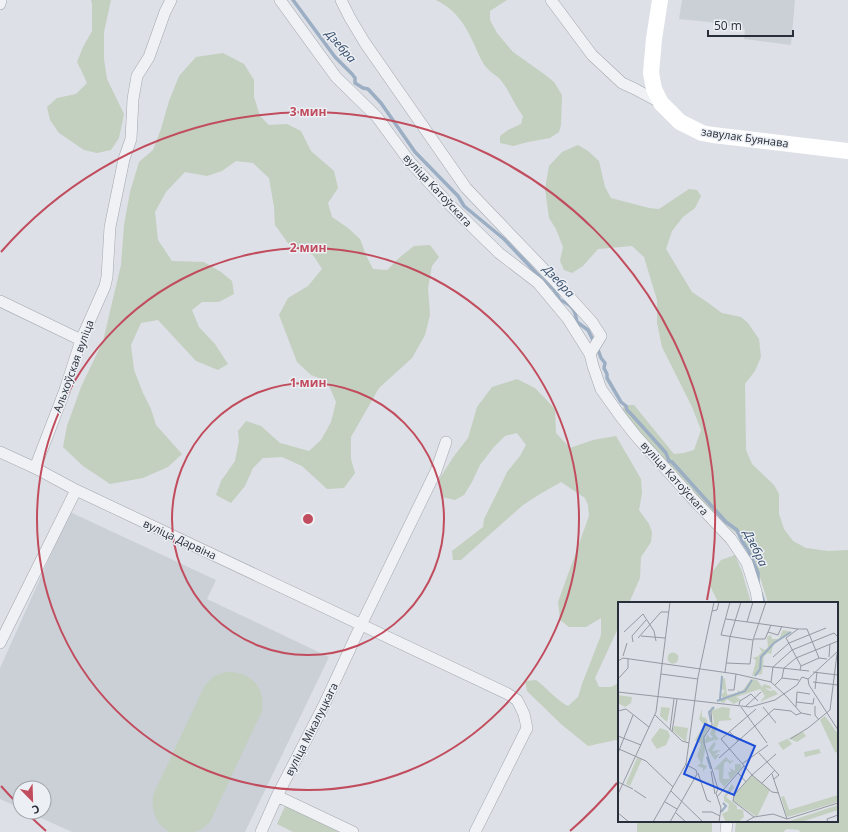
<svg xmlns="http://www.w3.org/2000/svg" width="848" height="832" font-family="'Open Sans',sans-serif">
<rect width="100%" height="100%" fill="#dde0e6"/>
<path fill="#cbd0d7" d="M682,0H795L791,45L744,39L745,29L709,22L679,19Z
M70,512L216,580L207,599L329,657L245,832H72L28,812H44V788H20V808L0,799V668Z"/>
<path fill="#c3cfbf" d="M91,0H111L104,32V59L107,79L124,114L119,138L111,150L97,153L84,150L59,133L50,120L47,107L57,98L76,94L87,83L82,72L77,62L83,47L92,31V4Z
M436,0H507L490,11V20L497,33L513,52L544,74L554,82L562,95L561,125L559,132L550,138L528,142L513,146L500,143V136L508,130L521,124L523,116C514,104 509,90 500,79C496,75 490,72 486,67C480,60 477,49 472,40C464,22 454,9 436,0Z
M223,53L244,64L254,80V97L260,116L269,125L287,124L301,131L311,151L334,171L338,188L328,203L332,217L348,228L360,239L366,255L373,269L387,270L400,257L414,246L430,245L439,257L432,266L428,288L430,315L425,335L412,358L379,388L351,437V459L355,473L344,488L327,489L302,466L282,457L263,458L253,468L245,486L231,503L216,495L221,481L235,461L239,441L238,431L246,421L261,426L280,443L309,451L321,440L331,422L336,402L327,381L311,375L297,362L279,315L288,298L308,286L322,269L313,255L290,246L275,225L274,207L269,178L253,163L236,161L222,171L207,176L185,172L166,192L155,212L158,240L172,261L204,262L221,272L232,281L234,294L219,302H202L192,310L199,327L215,344L228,364L218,370L196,361L158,320L141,323L131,345L134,370L143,393L151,409L156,425L182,454L168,467L143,478L110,484L83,466L63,447L67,426L81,387L103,341L121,265L124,225L130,192L139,162L153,150L161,129L169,101L179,76L196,57Z
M578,145L588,151L599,161L605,187L611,198L649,208L659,209L689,189L697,190L701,196L695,208L683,217L672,231L666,249L692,292L707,302L722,313L741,317L748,323L759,339L761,357L755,371L745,384L746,450L752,464L774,485L779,494V514L784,529L793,541L806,548L828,551L848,550V832H800L799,830L787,829L783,832H735L736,821H837V603H768L755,561L738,535L694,495L627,417L622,409L626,405H634L674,454L684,453L694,450L701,430L692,407L662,347L657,323V300L644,257L632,246L598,249L583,266L572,273L564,270L560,261L563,247L556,229L549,218L545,189L549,166L562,152Z
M517,379L535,388L555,409L556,433L570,448L593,440L616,436L641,479L642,493L639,510L649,524L652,532L651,542L641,557L640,578L629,603H619V626L595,678L599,687H611L619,683V743L616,740L588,746L561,724L527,691L525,681L536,680C547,688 556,700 568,706L578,697L582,684L601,635V618L586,627H569L560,620L558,602L589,516L588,505L585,498L561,482L540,494L523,505L461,560H453L452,551L483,527L484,519L501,485L507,472L520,456L526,445L517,433L505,436L493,448L480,465L472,482L464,495L455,500L442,497L438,481L454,456L468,438L477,407L492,387Z
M735,555L742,572L751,603H715L717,600L709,584L710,575L721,560Z
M226,672C250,671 266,687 262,711L210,822C200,832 197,832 183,832C179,832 174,832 170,832C156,826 151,809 153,795L205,685L214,676Z
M286,804L345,832H293L277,824Z
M637,821H712V832H637Z"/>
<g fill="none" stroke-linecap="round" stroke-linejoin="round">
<path stroke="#9baec3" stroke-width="3.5" d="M293,0L335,57L352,74L355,78V83L363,88L368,89L381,103L415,152L458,196L464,206L504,239L540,277L550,287L553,288L560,300C572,305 575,309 577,322L588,330L594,342
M597,347L601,358L605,363L604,368L607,374V378L621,402L626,406L627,410L632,415L666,453L669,461L672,462L726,522L737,530L742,541L748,550L758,573V583
M761,593L764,603"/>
<defs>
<path id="minor" d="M280,0L336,77L377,117L410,162L449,204L499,253L538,283L568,319L590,354L593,366L601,389L621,417L636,436L692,498L731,539L747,563L756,591L758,603
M341,0L350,18L365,43L466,188L555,281L592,322L601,336L590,354
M551,0L592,55L622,83L635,89L661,103
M0,4L1,0
M0,301L81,340
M0,452L35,468L76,490L508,694L517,700L524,714L527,728L475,832
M35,468L65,390L81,340L105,286L107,277L110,227L124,159L131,139L133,99L137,76L149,57L165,12L171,0
M0,643L76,490
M277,796L353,832
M261,832L277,796L324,705L361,625L436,471L446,442
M726,832L727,821"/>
</defs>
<use href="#minor" stroke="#a3a7af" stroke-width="12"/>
<use href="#minor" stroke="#eff1f4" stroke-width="11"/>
<path stroke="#fff" stroke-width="16" d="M660,0L654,39L651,73L654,89L661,103L680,122L702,133L713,135L848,151"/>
</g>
<g fill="none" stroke="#c14c5d" stroke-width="2">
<circle cx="308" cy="519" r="136"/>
<circle cx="308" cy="519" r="271"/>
<path d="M617 783A407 407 0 0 1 570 831M46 831A407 407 0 0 1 28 814M18 804A407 407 0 0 1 1 786M1 252A407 407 0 0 1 707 600"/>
</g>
<g text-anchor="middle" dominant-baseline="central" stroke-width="3" stroke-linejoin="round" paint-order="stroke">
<g font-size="11" fill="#282f3b" stroke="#eceff3">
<text transform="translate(745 137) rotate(8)">завулак Буянава</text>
<text transform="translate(438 190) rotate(47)">вуліца Катоўскага</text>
<text transform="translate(73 366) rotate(-70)">Альхоўская вуліца</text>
<text transform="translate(675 478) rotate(48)">вуліца Катоўскага</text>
<text transform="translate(180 539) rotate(25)">вуліца Дарвіна</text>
<text transform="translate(311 729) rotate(-63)">вуліца Мікалуцкага</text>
</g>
<g font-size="12" font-style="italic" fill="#364d6b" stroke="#eceff3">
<text transform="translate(341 46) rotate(49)">Дзебра</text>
<text transform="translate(559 281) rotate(47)">Дзебра</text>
<text transform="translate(756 548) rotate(64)">Дзебра</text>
</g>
</g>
<g transform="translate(618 602)">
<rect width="220" height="220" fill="#dde0e6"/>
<path d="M165,28L174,30L155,43L153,52L150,51L146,54L144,72L134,74L138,59L135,55H139L144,50L141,45L147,48L150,45L149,35L153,33L154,37H161ZM49.5 56a5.5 5.5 0 1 1 11 0a5.5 5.5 0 1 1-11 0ZM103,71L105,77L107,76L109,93L119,91L120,88L123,91L133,77L139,78L144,85L146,82L152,84L154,87L147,86L152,89L156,88L160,92L142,100L147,94L142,87L118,95L123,98L116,102L109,97L106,101L101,99L105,96L103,93L107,89L104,87ZM0,93L14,95L13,101L7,105L0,101ZM43,105L52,106L49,120L42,114ZM93,105L97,106L96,108L104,105L112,106L111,115L114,118L101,119L97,132L102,139L100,137L96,140L98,142L94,149L103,148L96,153L102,152L97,158L90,148L98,137L86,142L89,132L92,136L95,135L92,132L96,120ZM84,107V115L88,116L90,123L92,124L86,134L87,149L84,162L89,164L85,170V166L79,164L83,161L79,154L83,142L77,138L86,123L81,117ZM207,114L220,132V151L217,150L202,118ZM56,124L70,126L68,140L55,129ZM42,126L50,129L52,134L48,143L39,147L33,138ZM185,130L188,134L179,140L172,137L177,134L170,137L174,142L165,148L160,141ZM201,147L203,151L187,155L186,150ZM108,155L112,159L116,158L112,162L109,159L106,161L105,177H112L110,170H113L112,166L117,169V162H122L124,165L106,185L101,178V168L96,167ZM19,156L24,157L12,184L8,182ZM134,173L152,188L139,215L115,199L116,194ZM114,182L116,186L108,195L119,204V207L125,208L126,215L120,220H108L104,212L110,209L111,202L106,199V194ZM220,193V200L169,215L163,195L166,194L171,208ZM220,203V208L183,220H169Z" fill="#c3cfbf"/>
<path fill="none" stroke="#9baec3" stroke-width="2" d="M137,74L142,67L143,55L156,41L173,30M102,97L104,74M99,99L127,89L134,78M93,120L91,110L96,105M89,155L93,167M103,210L108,204L105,201"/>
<path fill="none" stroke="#9599a2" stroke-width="1" d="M112,0L103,33L135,38M94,9L99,8L101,0M108,17L180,27M129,20L135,0M6,30L25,12L36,29L38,39M150,30L160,33L164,24M23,34L47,36M20,36L43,10H51M136,37H147L153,23M15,40L14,34L28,18M220,49L190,77L191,83L220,128M5,54L9,41M155,55L171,41L208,26M211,55L212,42M0,59L5,56L118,72L153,80L167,93M108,61L132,62L135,38L148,0M145,64L191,69M183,64L168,36L180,27H189L201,56M182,68L183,64L201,56L209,57M107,70L112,35L123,0M195,70L220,73M43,72L80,77M164,76L181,78M0,77L10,66V57M153,80L155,65L174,48L216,31L220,35M195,80L220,83M157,83L164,76L166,66L178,56L220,39M197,87L199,70M110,88H116L118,72M0,90L132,105L157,98L179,83L184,75L190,77M167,93L183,111L193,113M178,100L195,102L196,96M121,103L122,99L133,92L140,99M128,104L143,90M197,104V113L201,118M123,105L149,141M145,105L158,121M178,105L179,90L192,92M0,109L8,107L31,125M93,109L94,123L86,135V141L100,187L98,191L103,206L101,220M37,113L64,139L71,141M52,128L56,97M111,129L120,139M54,130L59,97M0,134L23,143M172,137L190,126L212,108L219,52M1,147L28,159L55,185M0,151L15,113M141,151L161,173L156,177M101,156L156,107L173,109L178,113L183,111M124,162L150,143M93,169L97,192M80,171L89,198L93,200M120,171L128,180M154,172L169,217M134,173L103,137L138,107M134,173L154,190L161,191M0,180L15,187M144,181L157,168M16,188L28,196M53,189L85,220M0,192L38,110L52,0M99,195L126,164M47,200L59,207M84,210H94L102,214M0,211L11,220M58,211L68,220M136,215L115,199L116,193L134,173L158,152M169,217L220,201M35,220L68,162L80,75L96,0M52,220L79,172L78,168L67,162M127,220L136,215L155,212L169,217M210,220L209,217L220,213"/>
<path fill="#1d4ed8" fill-opacity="0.15" stroke="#1d4ed8" stroke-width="2" d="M87,122L137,144L116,193L66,172Z"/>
<rect width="220" height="220" fill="none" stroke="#282f3b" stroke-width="2"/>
</g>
<circle cx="308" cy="519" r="6" fill="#c14c5d" stroke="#eceff3" stroke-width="2"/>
<g font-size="12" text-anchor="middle" font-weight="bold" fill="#c14c5d" stroke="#eceff3" stroke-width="3" stroke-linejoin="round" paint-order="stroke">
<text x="308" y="116">3 мин</text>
<text x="308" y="252">2 мин</text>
<text x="308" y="387">1 мин</text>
</g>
<g transform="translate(32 800) rotate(157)"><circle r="19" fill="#eceff3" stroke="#9ea2a9"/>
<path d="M0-3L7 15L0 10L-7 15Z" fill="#c14c5d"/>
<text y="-6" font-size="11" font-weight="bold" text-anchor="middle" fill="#282f3b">С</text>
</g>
<path d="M708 30v6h85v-6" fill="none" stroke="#282f3b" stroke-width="2"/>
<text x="714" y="30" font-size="12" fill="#282f3b" stroke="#eceff3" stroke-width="3" paint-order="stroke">50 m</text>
</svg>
